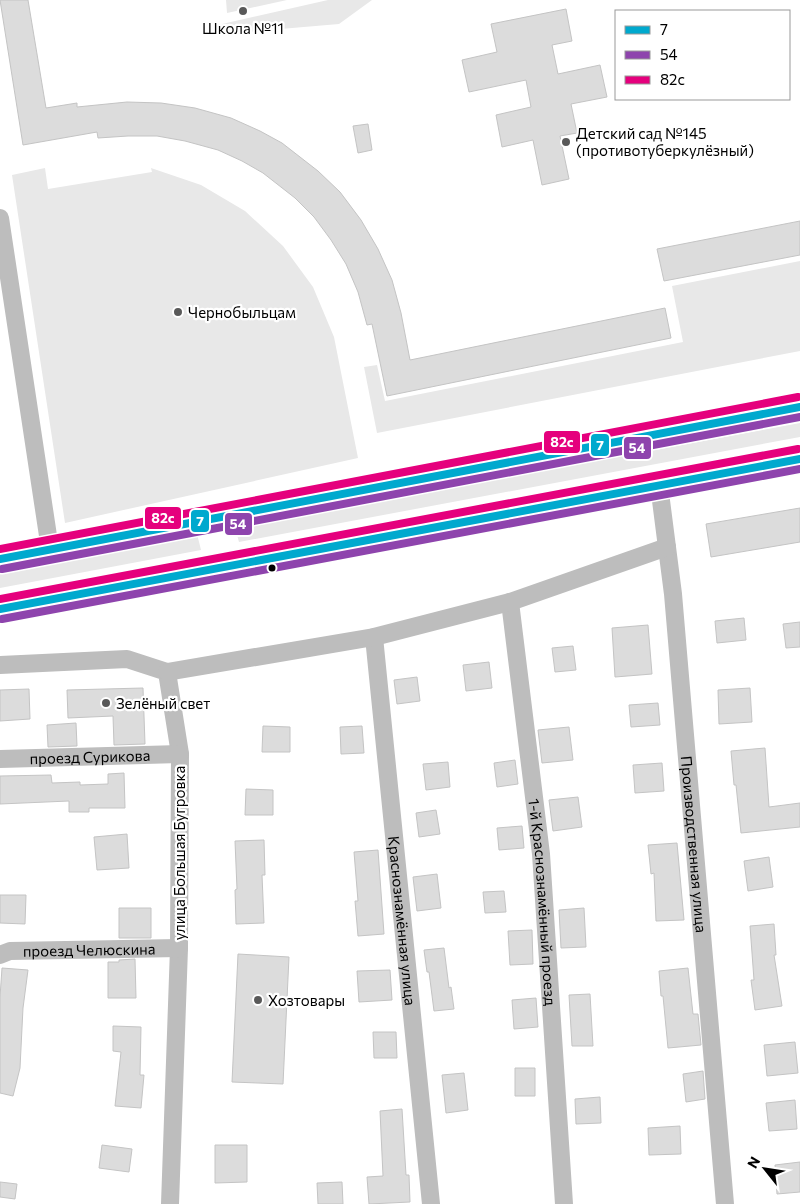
<svg xmlns="http://www.w3.org/2000/svg" width="800" height="1204" font-family="Commissioner,sans-serif">
<rect width="100%" height="100%" fill="#fff"/>
<path fill="#e8e8e8" d="M226,0H287L227,13Z
M328,0H372L339,24L223,34L222,24Z
M45,168L48,189L152,172L151,168L201,185L245,211L283,246L313,287L334,337L358,458L65,523L12,175Z
M800,261V351L377,433L364,367L377,365L385,401L683,342L672,286Z
M800,423V437L239,542L235,528Z
M197,534L201,550L0,588V572Z"/>
<path fill="#dcdcdc" stroke="#c4c4c4" d="M0,0H28L46,108L77,103V107L127,102L161,103L195,108L231,118L260,131L282,143L318,171L340,192L361,220L378,249L392,280L401,313L410,360L665,308L671,338L387,396L372,324L367,325L358,292L346,264L331,240L314,217L295,198L263,173L242,161L218,150L185,141L157,136H128L98,138L97,132L23,145Z
M566,9L572,41L552,45L558,74L600,65L607,97L571,104L577,133L560,136L569,179L542,185L533,140L502,147L496,115L531,107L526,80L469,92L462,60L497,52L491,24Z
M368,124L372,150L358,153L353,126Z
M800,221V255L664,281L657,249Z
M800,508V542L711,557L706,524Z
M744,618L746,640L717,643L715,621Z
M800,622V647L786,648L783,624Z
M648,625L652,674L615,677L612,628Z
M573,646L576,670L555,672L552,648Z
M489,662L492,688L466,691L463,665Z
M417,677L420,701L397,704L394,680Z
M143,688L145,744L114,745L113,716L68,718L67,690Z
M750,688L752,722L719,724L718,690Z
M29,689L30,719L0,721V690Z
M658,703L660,725L631,727L629,705Z
M76,723L77,746L48,747L47,725Z
M263,726L290,727V752H262Z
M362,726L364,753L341,754L340,727Z
M569,727L573,760L542,763L538,730Z
M765,748L769,807L800,803V827L741,833L736,785H734L731,751Z
M515,760L518,784L497,787L494,763Z
M448,762L450,787L426,790L423,764Z
M662,763L664,791L635,793L633,765Z
M124,773L125,808H89V812H69V801L0,804V776L51,775L52,783L80,782V785L108,784V774Z
M246,789L273,790V815H245Z
M578,797L582,827L553,831L549,800Z
M436,810L440,834L419,837L416,813Z
M522,826L524,848L499,850L497,828Z
M127,834L129,868L97,870L94,837Z
M264,840L265,875H262L264,923L236,924L235,890L237,889L235,841Z
M677,843L684,920L656,921L654,873L651,874L648,845Z
M378,850L384,934L358,936L355,901H358L354,852Z
M769,857L773,887L748,891L744,861Z
M437,874L441,908L417,911L413,877Z
M504,891L506,912L485,913L483,892Z
M0,895H26L25,924L0,923Z
M119,908H151V938H119Z
M584,908L586,947L561,948L559,910Z
M774,924L776,955H774L782,1006L755,1010L751,980H754L750,926Z
M532,930L533,964L510,965L508,931Z
M444,948L449,988L451,987L454,1009L434,1011L429,972H427L424,950Z
M238,954L289,957L283,1084L232,1082Z
M135,959L136,998H108V962H119V960Z
M2,968L28,970L23,1008L20,1068L13,1096L0,1093V997Z
M688,968L693,1014H698L701,1045L668,1048L663,996H661L659,971Z
M390,970L392,1000L359,1002L357,971Z
M590,994L593,1046H572L569,995Z
M536,998L538,1027L514,1029L512,1000Z
M113,1026L141,1027L140,1075H144L141,1108L115,1106L121,1052L113,1051Z
M373,1032H396L397,1058H374Z
M795,1042L798,1073L767,1076L764,1045Z
M515,1068H535V1096H515Z
M703,1071L705,1099L686,1102L683,1074Z
M464,1073L468,1110L446,1113L442,1075Z
M600,1097L601,1123L576,1124L575,1099Z
M795,1100L797,1129L769,1131L766,1103Z
M402,1109L406,1175H409L410,1202L369,1204L367,1177L383,1176L380,1111Z
M680,1126L681,1154L649,1155L648,1128Z
M102,1145L132,1149L129,1172L99,1168Z
M215,1145H247V1182L215,1183Z
M800,1162V1192L777,1194L775,1165Z
M0,1182L17,1184L15,1199L0,1197Z
M342,1182L343,1204H318L317,1183Z"/>
<g fill="none" stroke-linecap="round" stroke-linejoin="round">
<g stroke="#bdbdbd" stroke-width="18">
<path d="M0,218L50,549"/>
<path id="s1" d="M659,485L673,594L725,1204"/>
<path id="s2" d="M510,602L541,854L564,1204"/>
<path id="s3" d="M374,637L431,1204"/>
<path d="M0,665L127,659L167,672L180,754L179,948L170,1204"/>
<path d="M167,672L374,637L510,602L667,547"/>
<path id="s4" d="M0,759L180,754"/>
<path id="s5" d="M0,955L10,951L179,948"/>
</g>
<path stroke="#bdbdbd" stroke-width="28" d="M0,559L800,407
M0,609L800,459"/>
<defs>
<path id="bus-1" d="M0,559L800,407
M0,609L800,459"/>
<path id="bus-2" d="M2,569L800,417
M2,619L800,469"/>
<path id="bus-3" d="M0,549L798,397
M0,599L798,449"/>
</defs>
<use href="#bus-1" stroke="#fff" stroke-width="11"/>
<use href="#bus-2" stroke="#fff" stroke-width="11"/>
<use href="#bus-3" stroke="#fff" stroke-width="11"/>
<use href="#bus-1" stroke="#00a9ce" stroke-width="8"/>
<use href="#bus-2" stroke="#8e44ad" stroke-width="8"/>
<use href="#bus-3" stroke="#e5007d" stroke-width="8"/>
</g>
<g fill="#595959" stroke="#fff" stroke-width="2">
<circle cx="243" cy="11" r="5"/>
<circle cx="566" cy="142" r="5"/>
<circle cx="178" cy="312" r="5"/>
<circle cx="106" cy="703" r="5"/>
<circle cx="258" cy="1000" r="5"/>
</g>
<circle fill="#000" stroke="#fff" stroke-width="2" cx="272" cy="568" r="4.5"/>
<g text-anchor="middle" dominant-baseline="central" stroke-width="4.5" stroke-linejoin="round" paint-order="stroke">
<g font-size="15" fill="#000" stroke="#fff" text-anchor="start">
<text x="243" y="28" text-anchor="middle">Школа №11</text>
<text x="576" y="133">Детский сад №145<tspan x="576" dy="17">(противотуберкулёзный)</tspan></text>
<text x="188" y="312">Чернобыльцам</text>
<text x="116" y="703">Зелёный свет</text>
<text x="268" y="1000">Хозтовары</text>
</g>
<g font-size="15" fill="#000" stroke="#fff">
<text stroke="none"><textPath href="#s4" startOffset="90">проезд Сурикова</textPath></text>
<text stroke="none"><textPath href="#s1" startOffset="361">Производственная улица</textPath></text>
<text transform="translate(179 853) rotate(-90)">улица Большая Бугровка</text>
<text stroke="none"><textPath href="#s2" startOffset="302">1-й Краснознамённый проезд</textPath></text>
<text stroke="none"><textPath href="#s3" startOffset="285">Краснознамённая улица</textPath></text>
<text stroke="none"><textPath href="#s5" startOffset="90">проезд Челюскина</textPath></text>
</g>
</g>
<g stroke="#fff" stroke-width="2">
<rect x="543" y="430" width="38" height="24" rx="5" fill="#e5007d"/>
<rect x="590" y="433" width="20" height="24" rx="5" fill="#00a9ce"/>
<rect x="623" y="436" width="29" height="24" rx="5" fill="#8e44ad"/>
<rect x="144" y="506" width="38" height="24" rx="5" fill="#e5007d"/>
<rect x="190" y="509" width="20" height="24" rx="5" fill="#00a9ce"/>
<rect x="224" y="512" width="29" height="24" rx="5" fill="#8e44ad"/>
</g>
<g font-size="14" text-anchor="middle" font-weight="bold" fill="#fff">
<text x="562" y="447">82с</text>
<text x="600" y="450">7</text>
<text x="637" y="453">54</text>
<text x="163" y="523">82с</text>
<text x="200" y="526">7</text>
<text x="238" y="529">54</text>
</g>
<rect x="615" y="10" width="175" height="90" fill="#ffffff" stroke="#999999"/>
<rect x="625" y="26" width="25" height="8" fill="#00a9ce" stroke="#999999"/>
<text x="660" y="35" font-size="15" fill="#000000">7</text>
<rect x="625" y="51" width="25" height="8" fill="#8e44ad" stroke="#999999"/>
<text x="660" y="60" font-size="15" fill="#000000">54</text>
<rect x="625" y="76" width="25" height="8" fill="#e5007d" stroke="#999999"/>
<text x="660" y="85" font-size="15" fill="#000000">82с</text>
<g transform="translate(765 1169) rotate(300)" stroke="#ffffff" stroke-width="4" paint-order="stroke">
<path d="M0-4L9 19L0 12L-9 19Z" fill="#000000"/>
<text y="-8" font-size="14" font-weight="bold" text-anchor="middle" fill="#000000">N</text>
</g>
</svg>
